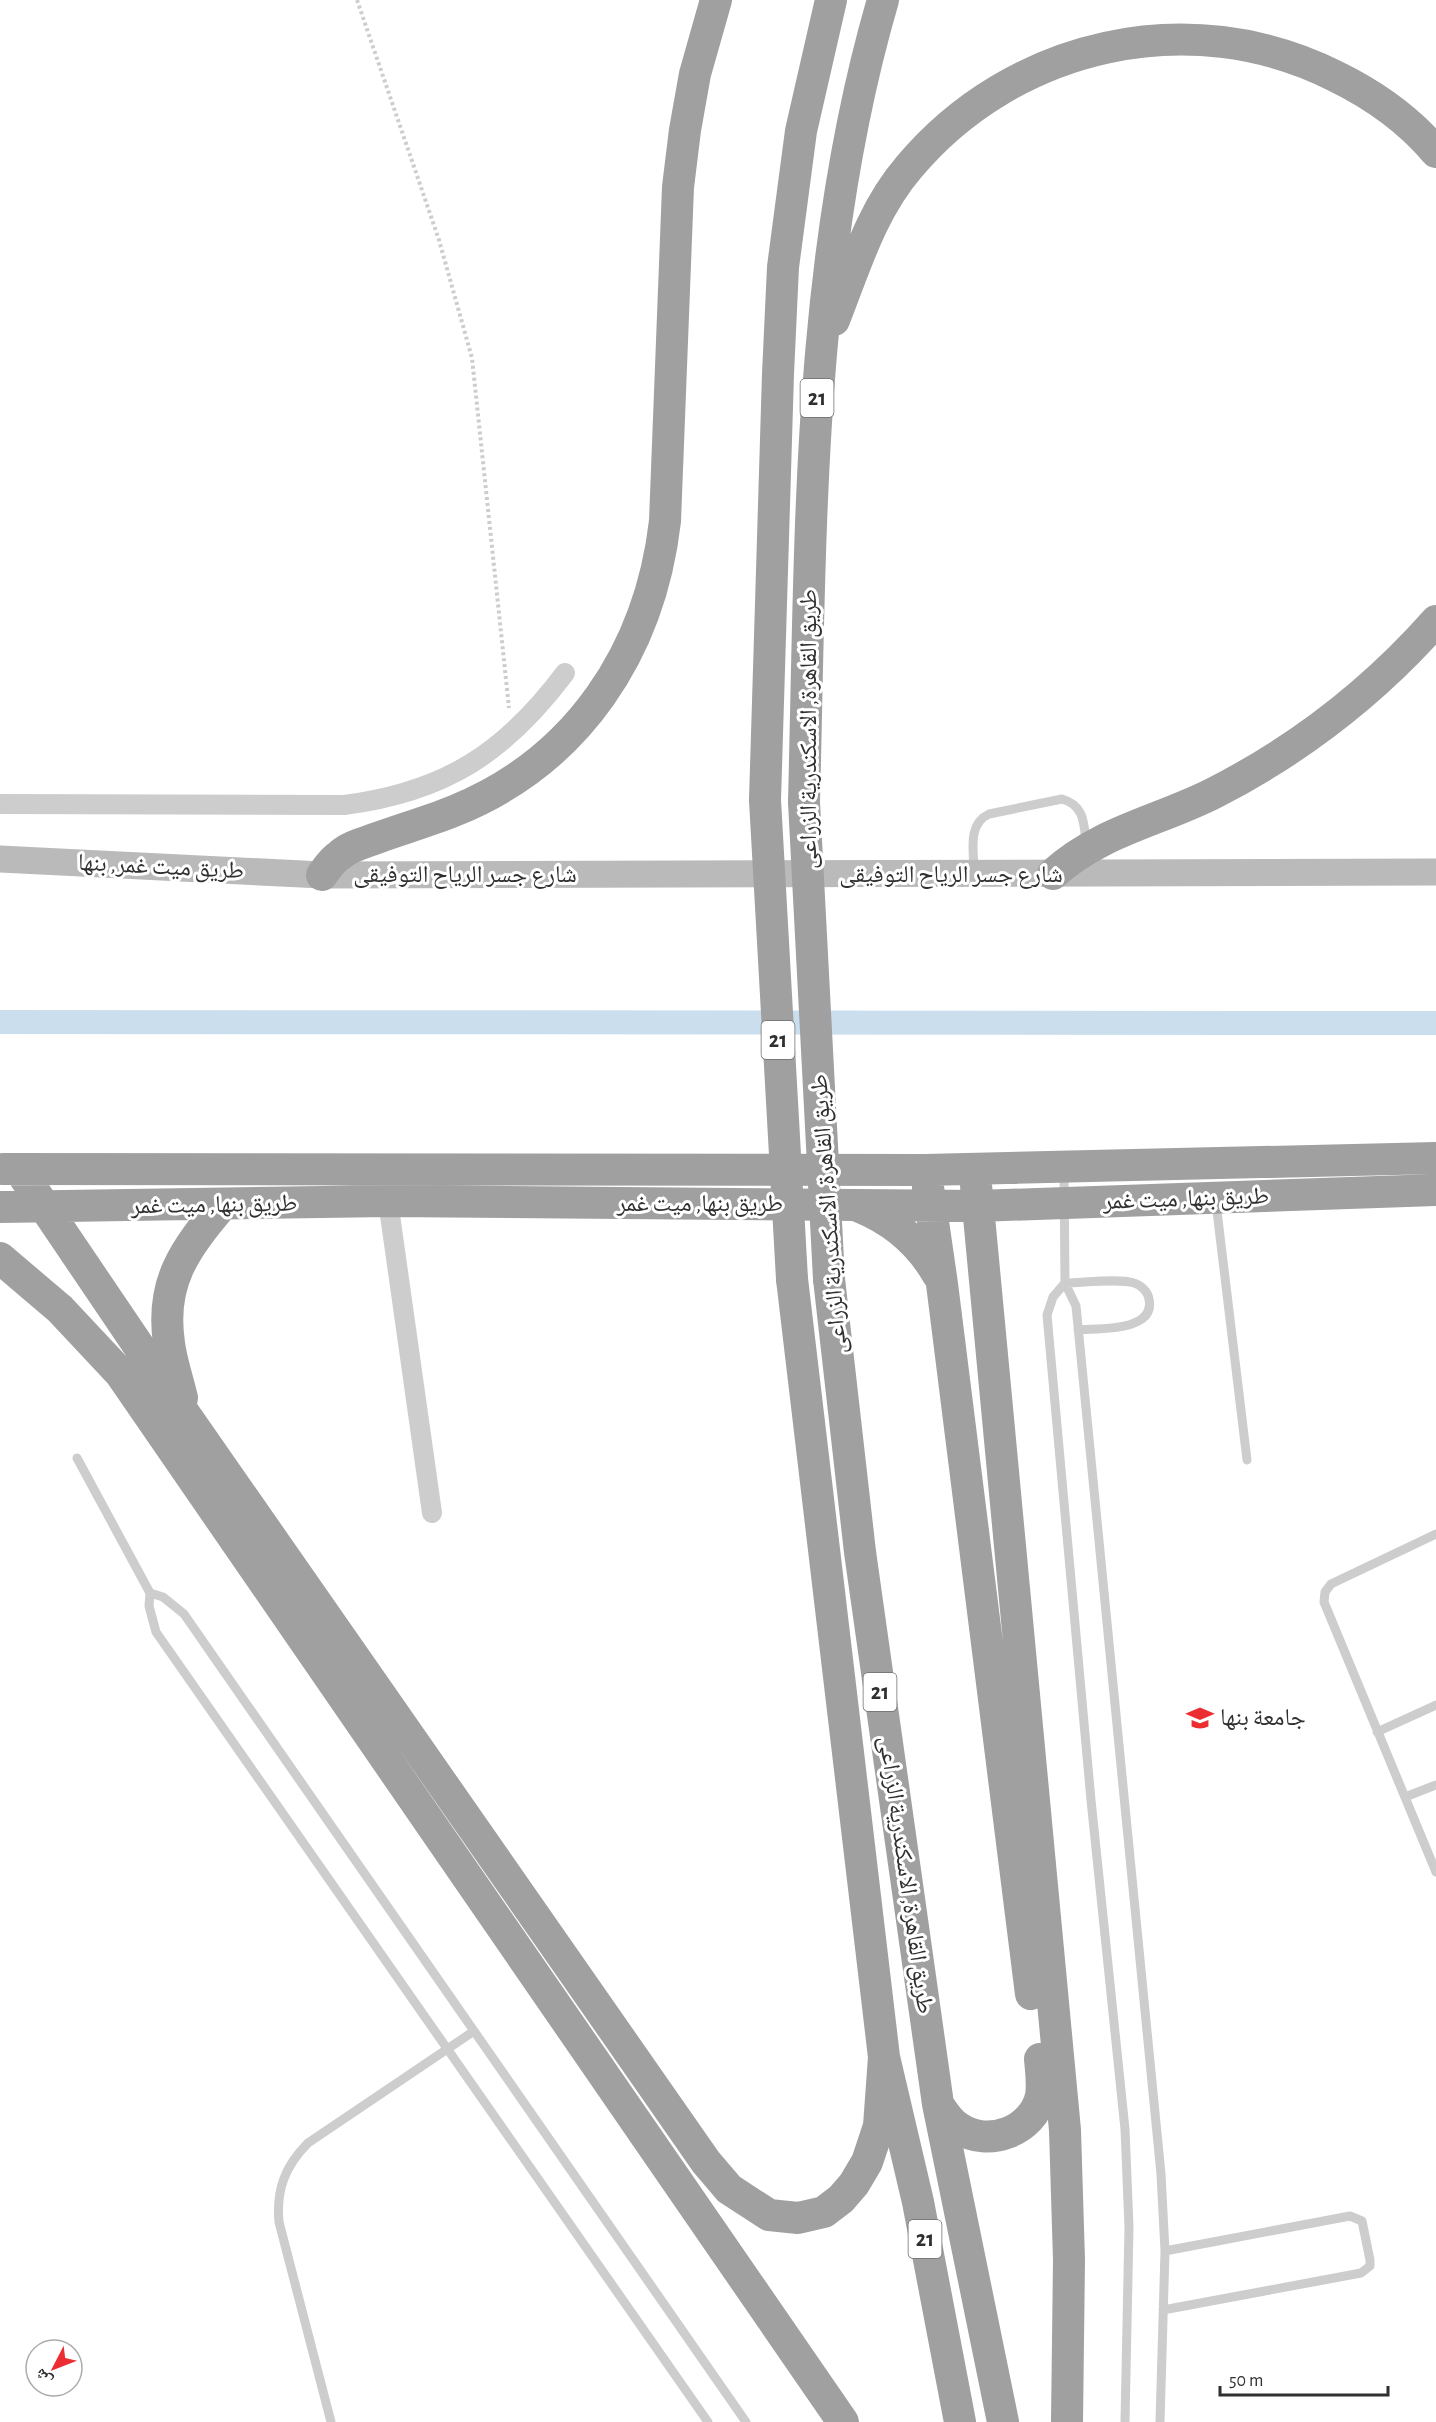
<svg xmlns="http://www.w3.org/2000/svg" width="1436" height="2422" font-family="'Alegreya Sans','Noto Naskh Arabic',sans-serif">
<rect width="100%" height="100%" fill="#fff"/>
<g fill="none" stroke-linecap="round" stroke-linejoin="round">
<path stroke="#cadeee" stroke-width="24" d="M0,1022L1436,1023"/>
<path stroke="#cdcdcd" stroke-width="4" stroke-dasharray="3 3" stroke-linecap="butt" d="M357,0L439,240L472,358L509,708"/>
<path stroke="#cdcdcd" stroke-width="9" d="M974,872C974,852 967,824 989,814L1062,799C1084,805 1084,823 1086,842
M1064,1172L1065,1283L1076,1306L1161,2174L1165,2251L1160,2422
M1216,1203L1247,1460
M1078,1330C1098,1328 1156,1332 1149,1299C1148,1292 1141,1285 1134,1283C1119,1278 1082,1283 1065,1283L1053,1297L1047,1315L1091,1800L1125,2129L1129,2227L1125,2422
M77,1458L150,1593
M1436,1534L1331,1584L1325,1592L1324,1602L1436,1872
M1377,1732L1436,1705
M1405,1797L1436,1785
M1163,2310L1361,2273L1370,2266V2260L1362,2221L1350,2216L1165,2251
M331,2422L279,2222C276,2190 285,2166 308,2143L474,2031
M708,2422L156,1632L149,1606L150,1593L163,1597L184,1614L746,2422"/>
<path stroke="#cdcdcd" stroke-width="20" d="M0,804L344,805C445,792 505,753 565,673
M388,1201L432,1513"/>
<path stroke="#bababa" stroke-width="27" d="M0,859L322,875L1436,872"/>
<path stroke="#a0a0a0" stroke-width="32" d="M834,320C855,267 871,211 909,167C1013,43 1190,3 1335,76C1372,94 1409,120 1436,152
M765,800L778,374L783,267L801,131L831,0
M804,802C811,533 807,260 883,0
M1053,874C1100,831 1159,821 1214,793C1298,750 1374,691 1436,621
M322,875C327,868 332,860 340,855C350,846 364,843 377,838C402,829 429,821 454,811C578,761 650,651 665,521L678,187L685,130L695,74L716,0
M3,1169L925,1170L1436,1158
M19,1169L186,1416L706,2162L729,2189L769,2215L798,2218L824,2212L841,2199L854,2184L867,2162L879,2126L884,2057
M976,1185L1065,2130L1069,2260L1067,2422
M928,1187L942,1284L1031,1994
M0,1207L388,1201L978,1206L1436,1190
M860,1207C894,1221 920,1243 938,1275
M0,1258L60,1309L120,1373L843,2422
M792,1279L884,2057L918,2202L960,2422
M829,1279L860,1552L938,2104L1003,2422
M182,1398C178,1380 171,1361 169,1343C160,1282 185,1249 222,1205
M938,2104C944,2113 949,2122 959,2128C988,2148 1033,2131 1041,2096C1043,2083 1041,2071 1040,2059"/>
<path stroke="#a0a0a0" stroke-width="32" d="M765,800L792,1279
M804,802L829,1279"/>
</g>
<defs>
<symbol id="university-bare" viewBox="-9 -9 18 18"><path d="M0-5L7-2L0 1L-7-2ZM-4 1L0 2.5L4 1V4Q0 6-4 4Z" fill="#ec2d32" stroke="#fff" stroke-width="2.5" paint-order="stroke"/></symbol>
</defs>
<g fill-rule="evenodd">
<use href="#university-bare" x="1181" y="1699" width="38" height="38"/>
</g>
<g text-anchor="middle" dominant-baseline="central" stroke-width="6" stroke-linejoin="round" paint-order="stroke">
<g fill="#fff" stroke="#6e6e6e" stroke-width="1.5">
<rect x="800.5" y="379" width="33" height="38" rx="4.5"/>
<rect x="761.5" y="1021" width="33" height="38" rx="4.5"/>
<rect x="863.5" y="1673" width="33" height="38" rx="4.5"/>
<rect x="908.5" y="2220" width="33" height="38" rx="4.5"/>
</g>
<g font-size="22" font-weight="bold" fill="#303030">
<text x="817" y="398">21</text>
<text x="778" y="1040">21</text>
<text x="880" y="1692">21</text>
<text x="925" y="2239">21</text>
</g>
<g font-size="24" fill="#303030" stroke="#fff">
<text transform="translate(809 729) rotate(-90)">طريق القاهرة, الاسكندرية الزراعى</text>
<text transform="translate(161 867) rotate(3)">طريق ميت غمر, بنها</text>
<text x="465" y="875">شارع جسر الرياح التوفيقى</text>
<text x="951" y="875">شارع جسر الرياح التوفيقى</text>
<text transform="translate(1186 1199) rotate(-2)">طريق بنها, ميت غمر</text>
<text x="700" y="1204">طريق بنها, ميت غمر</text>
<text transform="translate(214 1205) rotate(-1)">طريق بنها, ميت غمر</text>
<text transform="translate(829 1214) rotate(-94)">طريق القاهرة, الاسكندرية الزراعى</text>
<text transform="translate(906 1875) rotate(82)">طريق القاهرة, الاسكندرية الزراعى</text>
</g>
<g font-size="24" fill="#303030" stroke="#fff" text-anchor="start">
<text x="1220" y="1718">جامعة بنها</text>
</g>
</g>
<g transform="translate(54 2368) rotate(228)"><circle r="28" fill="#ffffff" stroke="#acacac" stroke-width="1.5"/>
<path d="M0-4.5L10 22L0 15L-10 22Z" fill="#ec2d32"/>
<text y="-9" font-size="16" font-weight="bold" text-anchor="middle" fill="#303030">ش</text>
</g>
<path d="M1220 2386v9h168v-9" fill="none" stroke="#303030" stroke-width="3"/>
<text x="1229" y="2386" font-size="18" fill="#303030" stroke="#ffffff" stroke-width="4.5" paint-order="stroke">50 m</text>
</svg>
